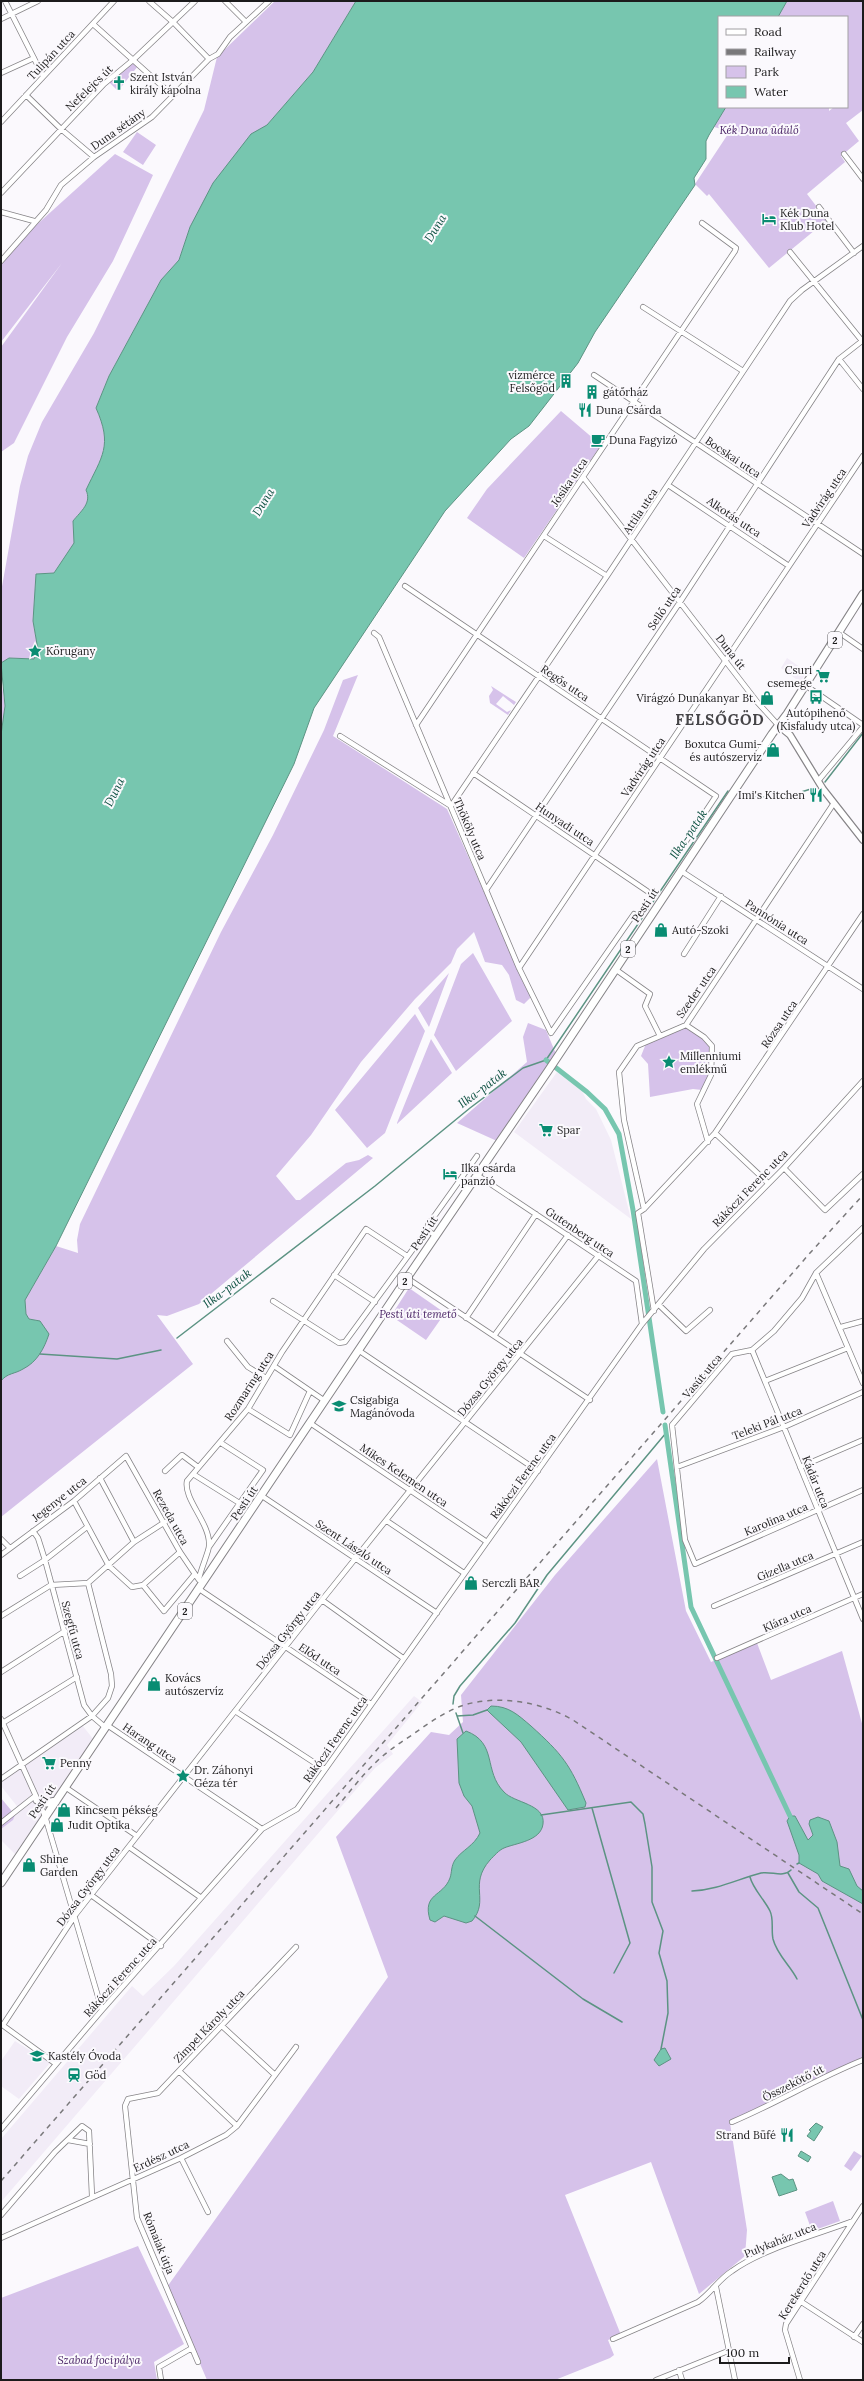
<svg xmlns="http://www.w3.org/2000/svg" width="864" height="2381" font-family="Lora,serif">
<rect width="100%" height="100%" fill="#fbf9fd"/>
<path fill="#f2ecf7" d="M787,658L807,672L800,682L781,668Z
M557,1072L582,1091L586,1099L596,1109L611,1140L631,1219L514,1132Z
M414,1696L422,1702L387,1745L393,1754L375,1768L353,1793L1,2202V2139L132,1986L143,1996L174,1966Z
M82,1725L94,1740L15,1854L1,1840V1826L20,1810L1,1786V1780Z
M15,2041L50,2063L19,2099L1,2086V2061Z"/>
<path fill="#d6c2ea" d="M275,1H356L313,72L267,125L251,135L190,227L179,260L161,280L109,376L96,408C113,446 102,456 86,490C92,503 82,511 73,521L74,543L54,573L36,574L33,621L38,650L34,659L9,658L1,663V592L20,486L28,456L42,422L94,333L204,110L217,57Z
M787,1H863V110L846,123L859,141L841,156L845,162L807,194L817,207L812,211L814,214L819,211L826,221L769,268L709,194L707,196L695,184L730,131L714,127L726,107H829V111L834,107H847V17H778Z
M133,61L138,66L118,91L109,82Z
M137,132L156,145L143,165L123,152Z
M115,154L153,175L113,261L67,337L14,443L1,452V347L62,263L1,342V257Z
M561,411L601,445L524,558L467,518L487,489Z
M358,675L333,736L447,809L531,997L524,1004L516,1000L509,975L502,965L485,962L474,932L457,949L451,963L415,999L361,1062L311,1135L276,1176L296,1200H300L346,1163L359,1160L368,1155L373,1158L199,1304L167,1316L157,1315L193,1364L1,1517V1381L5,1376L23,1369L40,1321L29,1319L26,1314L25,1300L56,1246L78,1253L77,1240L80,1224L221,932L273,835L324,730L343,680Z
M1,679L5,706L1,735Z
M491,686L516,702L514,705L503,696L496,704L507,712L511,710L508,715L490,703L489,696L493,690Z
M473,953L512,1021L456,1071L434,1035L461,964Z
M449,973L429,1027L418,1008Z
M415,1014L425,1031L385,1133L367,1148L335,1110Z
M528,1023L546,1030L556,1054L497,1141L457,1123L527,1062L523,1037Z
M686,1025L712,1046L711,1075L702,1090L693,1089L650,1097L648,1064L641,1056L647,1041Z
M431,1039L452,1073L397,1124V1123Z
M409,1288L445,1313L426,1340L391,1316Z
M657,1459L686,1611L711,1662L757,1643L771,1680L842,1651L863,1727V2060L730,2123L747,2230L745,2256L699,2294L651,2162L565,2195L621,2335L608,2340L614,2355L610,2358L555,2380H207L167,2287L388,1977L336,1837L431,1732L449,1735L463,1722L461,1695L555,1575Z
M1,1798L15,1815L13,1820L1,1829Z
M854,2151L862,2156L851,2171L844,2166Z
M833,2201L840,2221L812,2231L805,2212Z
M138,2246L184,2344L154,2362L157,2380H1V2298Z"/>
<path fill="#77c6af" stroke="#5c9383" d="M356,1H787L778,17H719V107H726L709,135L706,141V159L694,178L695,185L595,332L578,363L529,426L511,439L445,511L314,708L294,764L56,1246L25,1300L26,1314L29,1319L40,1321L49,1334C44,1349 37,1362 23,1369C15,1374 7,1373 1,1381V735L5,706L1,663L9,658L34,659L38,650L33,621L36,574L54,573L74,543L73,521C81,511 92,503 86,490C102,456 113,446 96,408L109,376L161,280L179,260L190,227L213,183L251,134L267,125L313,72Z
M491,1706C509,1706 518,1715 531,1726C562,1754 570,1764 586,1803L585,1807L568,1810L521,1742L490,1713L487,1710Z
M466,1731C498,1743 483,1771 504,1792C514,1803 546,1804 543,1824C541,1841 516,1843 504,1848C499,1850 494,1856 490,1860C468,1885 490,1900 472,1921L466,1923L444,1916L435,1922L430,1920C422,1893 443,1897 450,1878C452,1872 451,1866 455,1860C462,1850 474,1846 480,1833L472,1806L464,1796L459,1783L457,1739Z
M790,1816H795L808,1840L813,1835L809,1824L810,1820L818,1817L829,1821L837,1842L840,1866L849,1869L857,1886L863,1891V1904L822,1881L818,1874L799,1863V1855L787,1821Z
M665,2048L671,2059L659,2066L654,2060L661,2049Z
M816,2123L823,2127L814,2141L807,2136L811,2131L809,2130Z
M801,2151L811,2157L808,2162L798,2156Z
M781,2174L789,2180L793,2179L797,2190L779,2196L772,2177Z"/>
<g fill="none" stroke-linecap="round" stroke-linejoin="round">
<path stroke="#5c9383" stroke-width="1.5" d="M825,782L863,733
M739,796L782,798L814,788
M177,1338L375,1186L470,1108L523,1068L546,1060L728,791
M40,1354L117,1359L161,1350
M453,1704L454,1696L460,1686L515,1623L547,1575L666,1433
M456,1713L463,1733
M457,1716L473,1715L487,1710
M592,1808L630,1943L614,1973
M541,1815L631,1802L643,1814L645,1824L652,1867V1902L663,1931L659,1953L667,1981L668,2013L661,2049
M797,1864L799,1863
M788,1873L799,1892L818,1908L863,2020
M750,1877C753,1889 764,1899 770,1911C774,1919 771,1930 773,1939C777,1955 790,1965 797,1979
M692,1891C717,1890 738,1879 761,1873C772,1871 783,1878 791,1870
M475,1916L583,1999L622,2022"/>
<path stroke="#77c6af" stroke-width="5" d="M546,1060L587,1092L605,1109L619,1134L633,1210L663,1412
M665,1425L691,1607L790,1816"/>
<defs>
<path id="minor" d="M5,1L43,76
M149,1L174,23L209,59
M225,1L246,22
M1,19L38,1
M93,24L172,95
M1,73L34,58
M26,95L61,129L94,157
M1,122L114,1
M844,154L863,179
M1,193L104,84L133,60L195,1
M819,207L854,253
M1,212L34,221
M790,252L863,342
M1,261L46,210L61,185L94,157L152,117L209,59L218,54L230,37L269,1
M643,307L743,371
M839,359L863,389
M594,375L863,554
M583,477L758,703L779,726
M668,485L789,566
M544,536L607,576
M405,586L716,796L680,850
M374,633L379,637L519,968L551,1033L634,914
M840,633L863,649
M805,685L863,725
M416,725L735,251L736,248L702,223
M340,736L451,806L607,576L790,301L802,290L863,246
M473,773L647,891
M818,781L863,727
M681,871L863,989
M486,890L680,602L839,359L862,341
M684,954L721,896
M519,968L863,456
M615,969L650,994L645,1006L660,1036
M686,1025L704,1037L712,1046L711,1075L697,1104L708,1142
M715,1133L768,1183
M784,1168L825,1210L863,1174
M477,1175L636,1281L642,1324
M644,1209L624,1120L619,1072L637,1046L686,1025L834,803
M863,1228L816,1273L802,1298L774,1331L752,1350L732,1354L672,1425L685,1540L695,1564L863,1490
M436,1236L427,1230L428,1225L477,1156
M816,1273L863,1383
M334,1275L375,1302
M407,1278L590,1400
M273,1301L339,1343L345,1342L427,1230
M659,1305L686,1331L710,1310
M654,1311L638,1213L644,1209L715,1133L863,914
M466,1318L536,1214
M841,1327L863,1321
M494,1336L568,1235
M227,1341L248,1367L266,1378
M358,1350L538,1471
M752,1350L863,1619
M274,1366L325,1401
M765,1381L848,1348
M248,1409L290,1435L310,1391
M310,1423L487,1542
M677,1467L784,1427L863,1392
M800,1467L863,1440
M165,1471L182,1455L198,1467
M193,1474L241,1504
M100,1478L134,1542
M262,1496L437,1613
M74,1501L109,1566L132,1587L143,1585L180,1552
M387,1521L464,1573
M33,1531L38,1538L45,1560L84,1705L92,1716L106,1728
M1,1539L10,1548
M209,1547L263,1470L221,1443
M1,1555L74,1501L126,1456L180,1552L199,1580
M20,1576L45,1560L87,1527
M199,1579C200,1571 209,1551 209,1546C211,1524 183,1499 187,1481L248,1409L282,1352L366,1229L407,1256
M143,1585L164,1611L194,1575
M199,1589L371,1704
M322,1600L403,1658
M714,1606L863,1542
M1,1616L51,1585L88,1583L134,1542L165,1522
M717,1658L863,1594
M1,1672L65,1631
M235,1711L324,1769
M1,1719L45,1816L102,2010
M1,1724L77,1677
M107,1725L262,1829
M1,1779L92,1716L108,1698L112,1686L111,1674L88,1583
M65,1787L137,1836
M1,1823L35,1796
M129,1847L200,1897
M91,1895L161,1946
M1,2024L56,2064
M3,2025L76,1914L322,1600L599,1255
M222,2026L275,2075
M179,2071L237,2126
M732,2122C777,2103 818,2078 863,2060
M1,2129L102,2010L262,1829L297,1809L642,1324L704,1249L784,1168L863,1081
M68,2140L90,2144
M181,2158L208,2212
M1,2215L55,2152L82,2126L89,2131L92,2196
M1,2238L181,2158L226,2135L237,2126L296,2047
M716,2287L735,2380
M800,2301L863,2342
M854,2337L863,2324
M613,2339L698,2302C711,2293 719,2279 732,2271C764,2248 816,2235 853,2221
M198,2362L137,2218L125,2106L128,2099L158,2093L296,1947
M679,2370L682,2380
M161,2380L159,2367L192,2348
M656,2380L728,2351
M800,2380L785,2330L786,2324L863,2206"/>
<path id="tertiary" d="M779,726L790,735L823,789L863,840"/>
<path id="primary" d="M37,1800L46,1803L56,1801
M1,1883L407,1278L548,1071L772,734L787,714L863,594"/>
</defs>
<use href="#minor" stroke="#868487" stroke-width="6"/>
<use href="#tertiary" stroke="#868487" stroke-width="8"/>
<use href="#primary" stroke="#868487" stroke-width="9"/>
<use href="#minor" stroke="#fff" stroke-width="4.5"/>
<use href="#tertiary" stroke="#fff" stroke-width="5.5"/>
<use href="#primary" stroke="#fff" stroke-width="7"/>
<path stroke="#79787a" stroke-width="1.5" stroke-dasharray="5 5" stroke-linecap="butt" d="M336,1808C348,1794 360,1778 373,1765C385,1753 398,1744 412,1735C426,1725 440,1715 456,1708C492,1693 540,1701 573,1720L863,1914
M1,2181L810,1253L863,1195"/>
</g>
<defs>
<symbol id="church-bare" viewBox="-9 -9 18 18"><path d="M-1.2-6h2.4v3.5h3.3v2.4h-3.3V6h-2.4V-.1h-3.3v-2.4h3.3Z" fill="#098c72" stroke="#fbf9fd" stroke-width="2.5" paint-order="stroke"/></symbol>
<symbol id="hotel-bare" viewBox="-9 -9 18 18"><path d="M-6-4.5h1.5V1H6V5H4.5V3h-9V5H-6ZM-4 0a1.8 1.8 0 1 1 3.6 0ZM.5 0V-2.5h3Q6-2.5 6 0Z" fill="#098c72" stroke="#fbf9fd" stroke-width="2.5" paint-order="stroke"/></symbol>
<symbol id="building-bare" viewBox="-9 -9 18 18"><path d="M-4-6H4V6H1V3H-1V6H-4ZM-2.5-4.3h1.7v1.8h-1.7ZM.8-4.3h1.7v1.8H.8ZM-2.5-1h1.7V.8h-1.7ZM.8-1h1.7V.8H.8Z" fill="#098c72" stroke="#fbf9fd" stroke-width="2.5" paint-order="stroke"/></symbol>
<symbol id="restaurant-bare" viewBox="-9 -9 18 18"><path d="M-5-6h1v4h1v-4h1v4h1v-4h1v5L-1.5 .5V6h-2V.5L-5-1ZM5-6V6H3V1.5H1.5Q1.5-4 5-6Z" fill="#098c72" stroke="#fbf9fd" stroke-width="2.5" paint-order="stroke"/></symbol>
<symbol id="cafe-bare" viewBox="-9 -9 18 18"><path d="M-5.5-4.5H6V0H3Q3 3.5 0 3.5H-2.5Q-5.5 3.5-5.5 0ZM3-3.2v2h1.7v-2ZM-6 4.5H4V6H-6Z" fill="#098c72" stroke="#fbf9fd" stroke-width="2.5" paint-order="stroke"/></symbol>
<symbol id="sight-bare" viewBox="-9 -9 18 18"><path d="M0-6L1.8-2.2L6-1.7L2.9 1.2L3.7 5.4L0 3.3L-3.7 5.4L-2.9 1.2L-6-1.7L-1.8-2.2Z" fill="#098c72" stroke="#fbf9fd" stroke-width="2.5" paint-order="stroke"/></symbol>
<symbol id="supermarket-bare" viewBox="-9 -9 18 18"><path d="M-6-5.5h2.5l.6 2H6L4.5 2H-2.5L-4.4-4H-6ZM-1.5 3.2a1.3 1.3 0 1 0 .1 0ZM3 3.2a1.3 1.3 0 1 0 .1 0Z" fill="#098c72" stroke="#fbf9fd" stroke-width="2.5" paint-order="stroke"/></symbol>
<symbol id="bus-bare" viewBox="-9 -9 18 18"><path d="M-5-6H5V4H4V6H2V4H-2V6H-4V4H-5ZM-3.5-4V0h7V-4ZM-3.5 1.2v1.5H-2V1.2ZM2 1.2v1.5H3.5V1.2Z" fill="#098c72" stroke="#fbf9fd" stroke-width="2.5" paint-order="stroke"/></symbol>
<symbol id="shop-bare" viewBox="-9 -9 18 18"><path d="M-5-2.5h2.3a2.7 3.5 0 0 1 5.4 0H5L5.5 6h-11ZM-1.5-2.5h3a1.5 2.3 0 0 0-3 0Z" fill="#098c72" stroke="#fbf9fd" stroke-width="2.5" paint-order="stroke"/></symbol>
<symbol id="school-bare" viewBox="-9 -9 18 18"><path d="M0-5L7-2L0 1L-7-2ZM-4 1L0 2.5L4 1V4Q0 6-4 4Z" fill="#098c72" stroke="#fbf9fd" stroke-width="2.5" paint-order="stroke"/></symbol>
<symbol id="station-bare" viewBox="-9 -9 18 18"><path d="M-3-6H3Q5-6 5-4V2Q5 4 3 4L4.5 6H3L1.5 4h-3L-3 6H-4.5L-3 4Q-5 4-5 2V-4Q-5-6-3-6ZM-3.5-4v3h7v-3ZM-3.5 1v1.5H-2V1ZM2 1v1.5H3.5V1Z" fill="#098c72" stroke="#fbf9fd" stroke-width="2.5" paint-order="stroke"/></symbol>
</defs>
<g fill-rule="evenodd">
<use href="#church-bare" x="109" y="73" width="20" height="20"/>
<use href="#hotel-bare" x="759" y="209" width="20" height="20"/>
<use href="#building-bare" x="556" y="371" width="20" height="20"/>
<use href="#building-bare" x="582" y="382" width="20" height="20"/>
<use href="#restaurant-bare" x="575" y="400" width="20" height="20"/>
<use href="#cafe-bare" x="588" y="430" width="20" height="20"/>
<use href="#sight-bare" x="25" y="641" width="20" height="20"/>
<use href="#supermarket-bare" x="813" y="666" width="20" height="20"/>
<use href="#bus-bare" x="806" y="687" width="20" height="20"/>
<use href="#shop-bare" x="757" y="688" width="20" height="20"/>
<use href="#shop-bare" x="763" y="740" width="20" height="20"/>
<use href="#restaurant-bare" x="806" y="785" width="20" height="20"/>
<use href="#shop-bare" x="651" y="920" width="20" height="20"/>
<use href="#sight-bare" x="659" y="1052" width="20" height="20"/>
<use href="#supermarket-bare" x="536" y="1120" width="20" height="20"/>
<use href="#hotel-bare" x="440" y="1164" width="20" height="20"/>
<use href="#school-bare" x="329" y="1396" width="20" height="20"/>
<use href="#shop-bare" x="461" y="1573" width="20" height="20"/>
<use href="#shop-bare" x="144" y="1674" width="20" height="20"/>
<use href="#supermarket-bare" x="39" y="1753" width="20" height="20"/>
<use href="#sight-bare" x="173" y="1766" width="20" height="20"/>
<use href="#shop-bare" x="54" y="1800" width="20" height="20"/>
<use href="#shop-bare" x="47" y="1815" width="20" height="20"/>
<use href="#shop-bare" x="19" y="1855" width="20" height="20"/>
<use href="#school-bare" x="27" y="2046" width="20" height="20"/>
<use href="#station-bare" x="64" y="2065" width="20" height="20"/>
<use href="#restaurant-bare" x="777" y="2125" width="20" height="20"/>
</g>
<g text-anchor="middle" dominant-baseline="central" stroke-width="4" stroke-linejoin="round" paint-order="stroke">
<g fill="#fbf9fd" stroke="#5f5e60" stroke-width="1">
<rect x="828" y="632" width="14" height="16" rx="3"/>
<rect x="621" y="941" width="14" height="16" rx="3"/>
<rect x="398" y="1273" width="14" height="16" rx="3"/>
<rect x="178" y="1603" width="14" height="16" rx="3"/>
</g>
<g font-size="10" font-weight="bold" fill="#1c1b1c">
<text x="835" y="640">2</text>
<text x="628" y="949">2</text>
<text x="405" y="1281">2</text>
<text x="185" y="1611">2</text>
</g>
<g font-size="11" fill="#1c1b1c" stroke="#fbf9fd">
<text transform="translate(51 55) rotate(-47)">Tulipán utca</text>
<text transform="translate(89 88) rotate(-44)">Nefelejcs út</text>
<text transform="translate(118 129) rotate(-35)">Duna sétány</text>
<text transform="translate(733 457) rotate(34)">Bocskai utca</text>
<text transform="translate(569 482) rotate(-56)">Jósika utca</text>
<text transform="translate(824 498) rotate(-56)">Vadvirág utca</text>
<text transform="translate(640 511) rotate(-56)">Attila utca</text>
<text transform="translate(734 517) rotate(34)">Alkotás utca</text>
<text transform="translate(664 608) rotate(-56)">Sellő utca</text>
<text transform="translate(731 652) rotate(52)">Duna út</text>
<text transform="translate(565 683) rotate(34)">Regős utca</text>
<text transform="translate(643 767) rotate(-56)">Vadvirág utca</text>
<text transform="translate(565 824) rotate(34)">Hunyadi utca</text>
<text transform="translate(470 829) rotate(67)">Thököly utca</text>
<text transform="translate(645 905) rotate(-56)">Pesti út</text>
<text transform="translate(777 922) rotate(33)">Pannónia utca</text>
<text transform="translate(696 992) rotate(-55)">Szeder utca</text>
<text transform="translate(779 1024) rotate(-56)">Rózsa utca</text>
<text transform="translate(750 1188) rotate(-46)">Rákóczi Ferenc utca</text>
<text transform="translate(580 1232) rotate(34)">Gutenberg utca</text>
<text transform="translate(424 1233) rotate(-56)">Pesti út</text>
<text transform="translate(702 1376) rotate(-50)">Vasút utca</text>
<text transform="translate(490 1377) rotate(-51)">Dózsa György utca</text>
<text transform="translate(249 1386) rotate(-57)">Rozmaring utca</text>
<text transform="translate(767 1423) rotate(-21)">Teleki Pál utca</text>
<text transform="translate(404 1475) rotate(34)">Mikes Kelemen utca</text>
<text transform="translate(523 1476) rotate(-54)">Rákóczi Ferenc utca</text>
<text transform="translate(816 1482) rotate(68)">Kádár utca</text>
<text transform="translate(59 1499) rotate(-38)">Jegenye utca</text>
<text transform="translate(244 1503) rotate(-56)">Pesti út</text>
<text transform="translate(171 1517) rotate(61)">Rezeda utca</text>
<text transform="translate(776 1519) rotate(-23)">Karolina utca</text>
<text transform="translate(354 1547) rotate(34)">Szent László utca</text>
<text transform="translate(785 1566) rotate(-23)">Gizella utca</text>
<text transform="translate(787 1618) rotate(-24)">Klára utca</text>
<text transform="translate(73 1630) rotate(75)">Szegfű utca</text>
<text transform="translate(288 1630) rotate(-52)">Dózsa György utca</text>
<text transform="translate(320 1659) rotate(34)">Előd utca</text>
<text transform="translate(335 1739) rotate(-55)">Rákóczi Ferenc utca</text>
<text transform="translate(150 1743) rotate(34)">Harang utca</text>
<text transform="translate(42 1801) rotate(-56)">Pesti út</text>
<text transform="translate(88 1886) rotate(-53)">Dózsa György utca</text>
<text transform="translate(120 1977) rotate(-48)">Rákóczi Ferenc utca</text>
<text transform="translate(209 2026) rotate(-46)">Zimpel Károly utca</text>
<text transform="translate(793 2083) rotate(-27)">Összekötő út</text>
<text transform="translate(161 2156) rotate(-25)">Erdész utca</text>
<text transform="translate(780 2240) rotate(-22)">Pulykaház utca</text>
<text transform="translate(159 2243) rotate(68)">Rómaiak útja</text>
<text transform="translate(802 2285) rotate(-58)">Kerekerdő utca</text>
</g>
<g font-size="11" fill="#1c1b1c" stroke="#fbf9fd" text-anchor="start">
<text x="130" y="77">Szent István<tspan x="130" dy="13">király kápolna</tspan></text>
<text x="780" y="213">Kék Duna<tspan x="780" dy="13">Klub Hotel</tspan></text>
<text x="555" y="375" text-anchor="end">vízmérce<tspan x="555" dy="13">Felsőgöd</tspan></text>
<text x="603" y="392">gátőrház</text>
<text x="596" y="410">Duna Csárda</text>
<text x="609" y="440">Duna Fagyizó</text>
<text x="46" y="651">Körugany</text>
<text x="812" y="670" text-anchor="end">Csuri<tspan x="812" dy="13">csemege</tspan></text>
<text x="756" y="698" text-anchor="end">Virágzó Dunakanyar Bt.</text>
<text x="816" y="713" text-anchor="middle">Autópihenő<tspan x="816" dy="13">(Kisfaludy utca)</tspan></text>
<text x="762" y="744" text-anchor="end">Boxutca Gumi-<tspan x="762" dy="13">és autószerviz</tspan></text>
<text x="805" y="795" text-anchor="end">Imi's Kitchen</text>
<text x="672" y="930">Autó-Szoki</text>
<text x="680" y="1056">Millenniumi<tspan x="680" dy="13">emlékmű</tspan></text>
<text x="557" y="1130">Spar</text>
<text x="461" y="1168">Ilka csárda<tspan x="461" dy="13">panzió</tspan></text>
<text x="350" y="1400">Csigabiga<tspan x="350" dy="13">Magánóvoda</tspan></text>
<text x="482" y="1583">Serczli BAR</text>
<text x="165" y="1678">Kovács<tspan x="165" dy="13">autószervíz</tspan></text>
<text x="60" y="1763">Penny</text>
<text x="194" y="1770">Dr. Záhonyi<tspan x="194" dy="13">Géza tér</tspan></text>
<text x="75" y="1810">Kincsem pékség</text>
<text x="68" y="1825">Judit Optika</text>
<text x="40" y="1859">Shine<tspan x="40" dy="13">Garden</tspan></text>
<text x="48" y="2056">Kastély Óvoda</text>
<text x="85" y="2075">Göd</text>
<text x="776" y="2135" text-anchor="end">Strand Büfé</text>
</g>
<g font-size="11" font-style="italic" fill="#492365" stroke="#fbf9fd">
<text x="759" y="130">Kék Duna üdülő</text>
<text x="418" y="1314">Pesti úti temető</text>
<text x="99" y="2360">Szabad focipálya</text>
</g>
<g font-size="12" font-style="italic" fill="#0f5243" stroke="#fbf9fd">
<text transform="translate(435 228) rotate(-58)">Duna</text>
<text transform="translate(263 502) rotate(-58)">Duna</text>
<text transform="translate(114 792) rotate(-63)">Duna</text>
<text transform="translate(688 834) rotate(-56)">Ilka-patak</text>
<text transform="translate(482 1088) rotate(-37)">Ilka-patak</text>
<text transform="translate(227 1288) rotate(-37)">Ilka-patak</text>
</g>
<g font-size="15" font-weight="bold" letter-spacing="1" fill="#464548" stroke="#fbf9fd">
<text x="720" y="719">FELSŐGÖD</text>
</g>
</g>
<rect width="864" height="2381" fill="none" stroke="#1c1b1c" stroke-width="4"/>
<rect x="718" y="16" width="130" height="92" fill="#fbf9fd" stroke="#a2a0a3"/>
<rect x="726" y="29" width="20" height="6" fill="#ffffff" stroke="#a2a0a3"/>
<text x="754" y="36" font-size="12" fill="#1c1b1c">Road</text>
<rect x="726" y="49" width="20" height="6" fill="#79787a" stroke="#a2a0a3"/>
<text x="754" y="56" font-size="12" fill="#1c1b1c">Railway</text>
<rect x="726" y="66" width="20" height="12" fill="#d6c2ea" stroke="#a2a0a3"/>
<text x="754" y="76" font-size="12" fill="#1c1b1c">Park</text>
<rect x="726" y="86" width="20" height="12" fill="#77c6af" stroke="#a2a0a3"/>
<text x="754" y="96" font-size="12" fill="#1c1b1c">Water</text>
<path d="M720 2357v6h69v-6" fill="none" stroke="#1c1b1c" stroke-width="2"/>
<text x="726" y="2357" font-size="12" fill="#1c1b1c" stroke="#fbf9fd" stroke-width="3" paint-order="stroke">100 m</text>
</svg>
